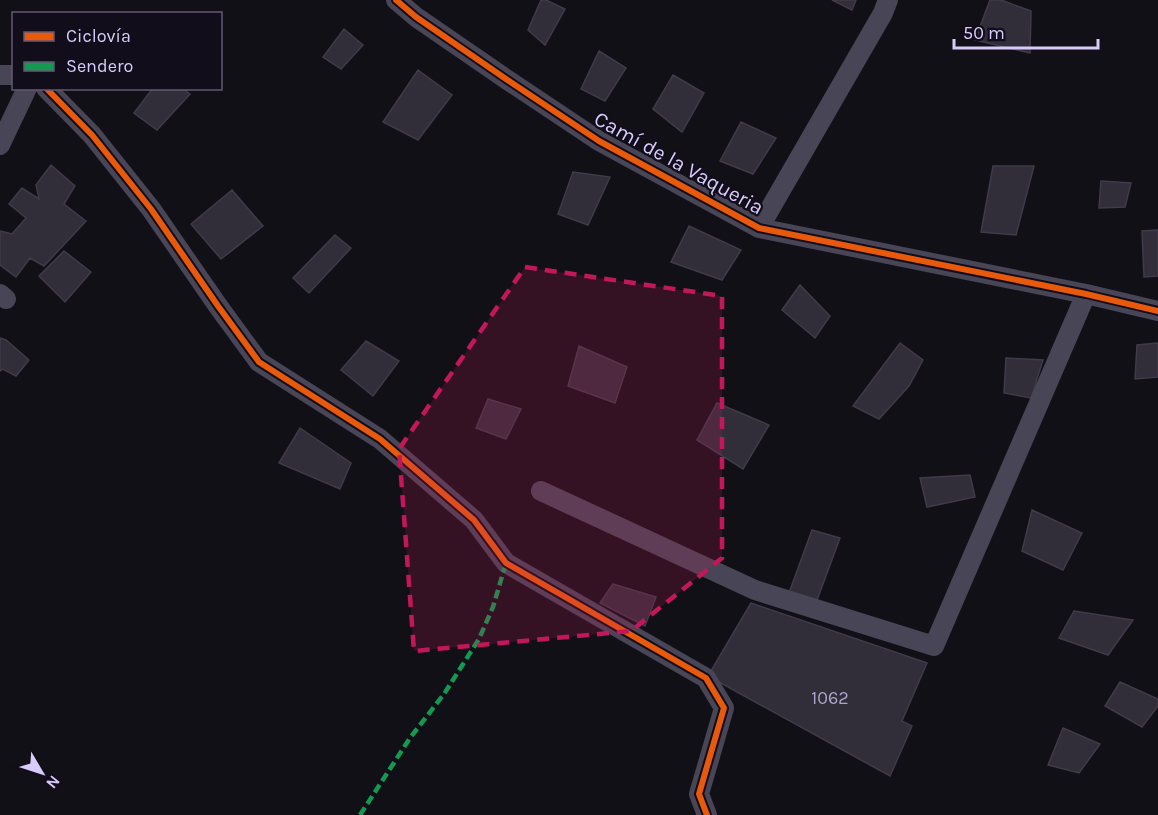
<svg xmlns="http://www.w3.org/2000/svg" width="1158" height="815" font-family="Karla,sans-serif">
<rect width="100%" height="100%" fill="#121017"/>
<path fill="#312d39" stroke="#403a4a" stroke-width="1.5" d="M541,0H546L565,9L545,45L528,30Z
M832,0H856L852,10Z
M990,0H1001L1031,11L1030,53L975,40Z
M344,29L363,45L341,69L323,57Z
M599,51L626,68L605,101L581,89Z
M418,70L452,95L418,140L383,122Z
M673,75L704,93L682,132L653,109Z
M153,88H182L190,94L157,130L134,113Z
M741,122L776,138L753,174L720,161Z
M51,165L75,186L64,204L86,221L44,266L30,258L16,277L0,265V231L12,234L26,218L9,204L22,188L39,199L36,185Z
M993,166H1034L1016,235L981,232Z
M573,172L610,177L588,225L558,214Z
M1101,181L1131,183L1125,207L1099,208Z
M232,190L263,226L221,259L191,224Z
M689,226L741,250L722,280L671,262Z
M1158,230V276L1144,277L1142,231Z
M335,235L351,248L309,293L293,278Z
M64,251L91,272L65,302L39,276Z
M800,285L830,316L815,338L782,310Z
M0,338L6,340L29,360L16,376L3,369L0,371Z
M366,341L399,361L373,396L341,370Z
M900,343L923,360L909,386L879,419L853,406Z
M1158,343V377L1135,379L1137,345Z
M579,346L627,367L615,403L568,386Z
M1006,358L1043,360L1031,398L1004,393Z
M488,399L521,409L506,439L476,428Z
M717,403L769,425L743,469L697,440Z
M300,428L351,463L340,489L279,463Z
M970,475L975,497L927,507L920,478Z
M1032,510L1082,533L1063,570L1022,551Z
M812,530L840,538L817,600L789,593Z
M613,584L656,597L645,626L600,603Z
M751,603L927,663L902,721L912,726L890,776L708,676Z
M1074,611L1133,620L1108,655L1059,638Z
M1120,682L1158,699V706L1142,727L1105,706Z
M1063,728L1100,744L1079,773L1048,765Z"/>
<g fill="none" stroke-linecap="round" stroke-linejoin="round">
<path stroke="#484656" stroke-width="20" d="M396,0L416,17L506,79L599,141L759,228L1086,294L1158,311
M0,75H14
M46,88L92,135L151,209L218,306L259,362L380,439L474,520L506,563L706,678L724,708L699,794L707,815
M0,145L27,88
M759,228L883,13L888,0
M0,294L6,299
M541,491L755,590L934,646L1086,294"/>
<path stroke="#139951" stroke-width="4.5" stroke-dasharray="9 4.5" stroke-linecap="butt" d="M360,815L410,738L444,694L479,639L493,607L506,563"/>
<defs>
<path id="cycleway" d="M396,0L416,17L506,79L599,141L759,228L1086,294L1158,311
M46,88L92,135L151,209L218,306L259,362L380,439L474,520L506,563L706,678L724,708L699,794L707,815"/>
</defs>
<use href="#cycleway" stroke="#110d1a" stroke-width="10"/>
<use href="#cycleway" stroke="#e8590c" stroke-width="6"/>
</g>
<path fill="#c2185b" fill-opacity="0.2" stroke="#c2185b" stroke-width="4.5" stroke-dasharray="12 8" stroke-linejoin="round" d="M525,267L722,296V558L631,631L414,651L399,449Z"/>
<g text-anchor="middle" dominant-baseline="central" stroke-width="4.5" stroke-linejoin="round" paint-order="stroke">
<g font-size="18" fill="#aea4c9">
<text x="830" y="698">1062</text>
</g>
<g font-size="21" fill="#d8cbf9" stroke="#110d1a">
<text transform="translate(679 163) rotate(29)">Camí de la Vaqueria</text>
</g>
</g>
<rect x="12" y="12" width="210" height="78" fill="#110d1a" stroke="#615973" stroke-width="1.5"/>
<rect x="24" y="32" width="30" height="9" fill="#e8590c" stroke="#615973" stroke-width="1.5"/>
<text x="66" y="42" font-size="18" fill="#d8cbf9">Ciclovía</text>
<rect x="24" y="62" width="30" height="9" fill="#139951" stroke="#615973" stroke-width="1.5"/>
<text x="66" y="72" font-size="18" fill="#d8cbf9">Sendero</text>
<g transform="translate(42 773) rotate(129)" stroke="#110d1a" stroke-width="4.5" paint-order="stroke">
<path d="M0-4.5L10 22L0 15L-10 22Z" fill="#d8cbf9"/>
<text y="-9" font-size="16" font-weight="bold" text-anchor="middle" fill="#d8cbf9">N</text>
</g>
<path d="M954 39v9h144v-9" fill="none" stroke="#d8cbf9" stroke-width="3"/>
<text x="963" y="39" font-size="18" fill="#d8cbf9" stroke="#110d1a" stroke-width="4.5" paint-order="stroke">50 m</text>
</svg>
